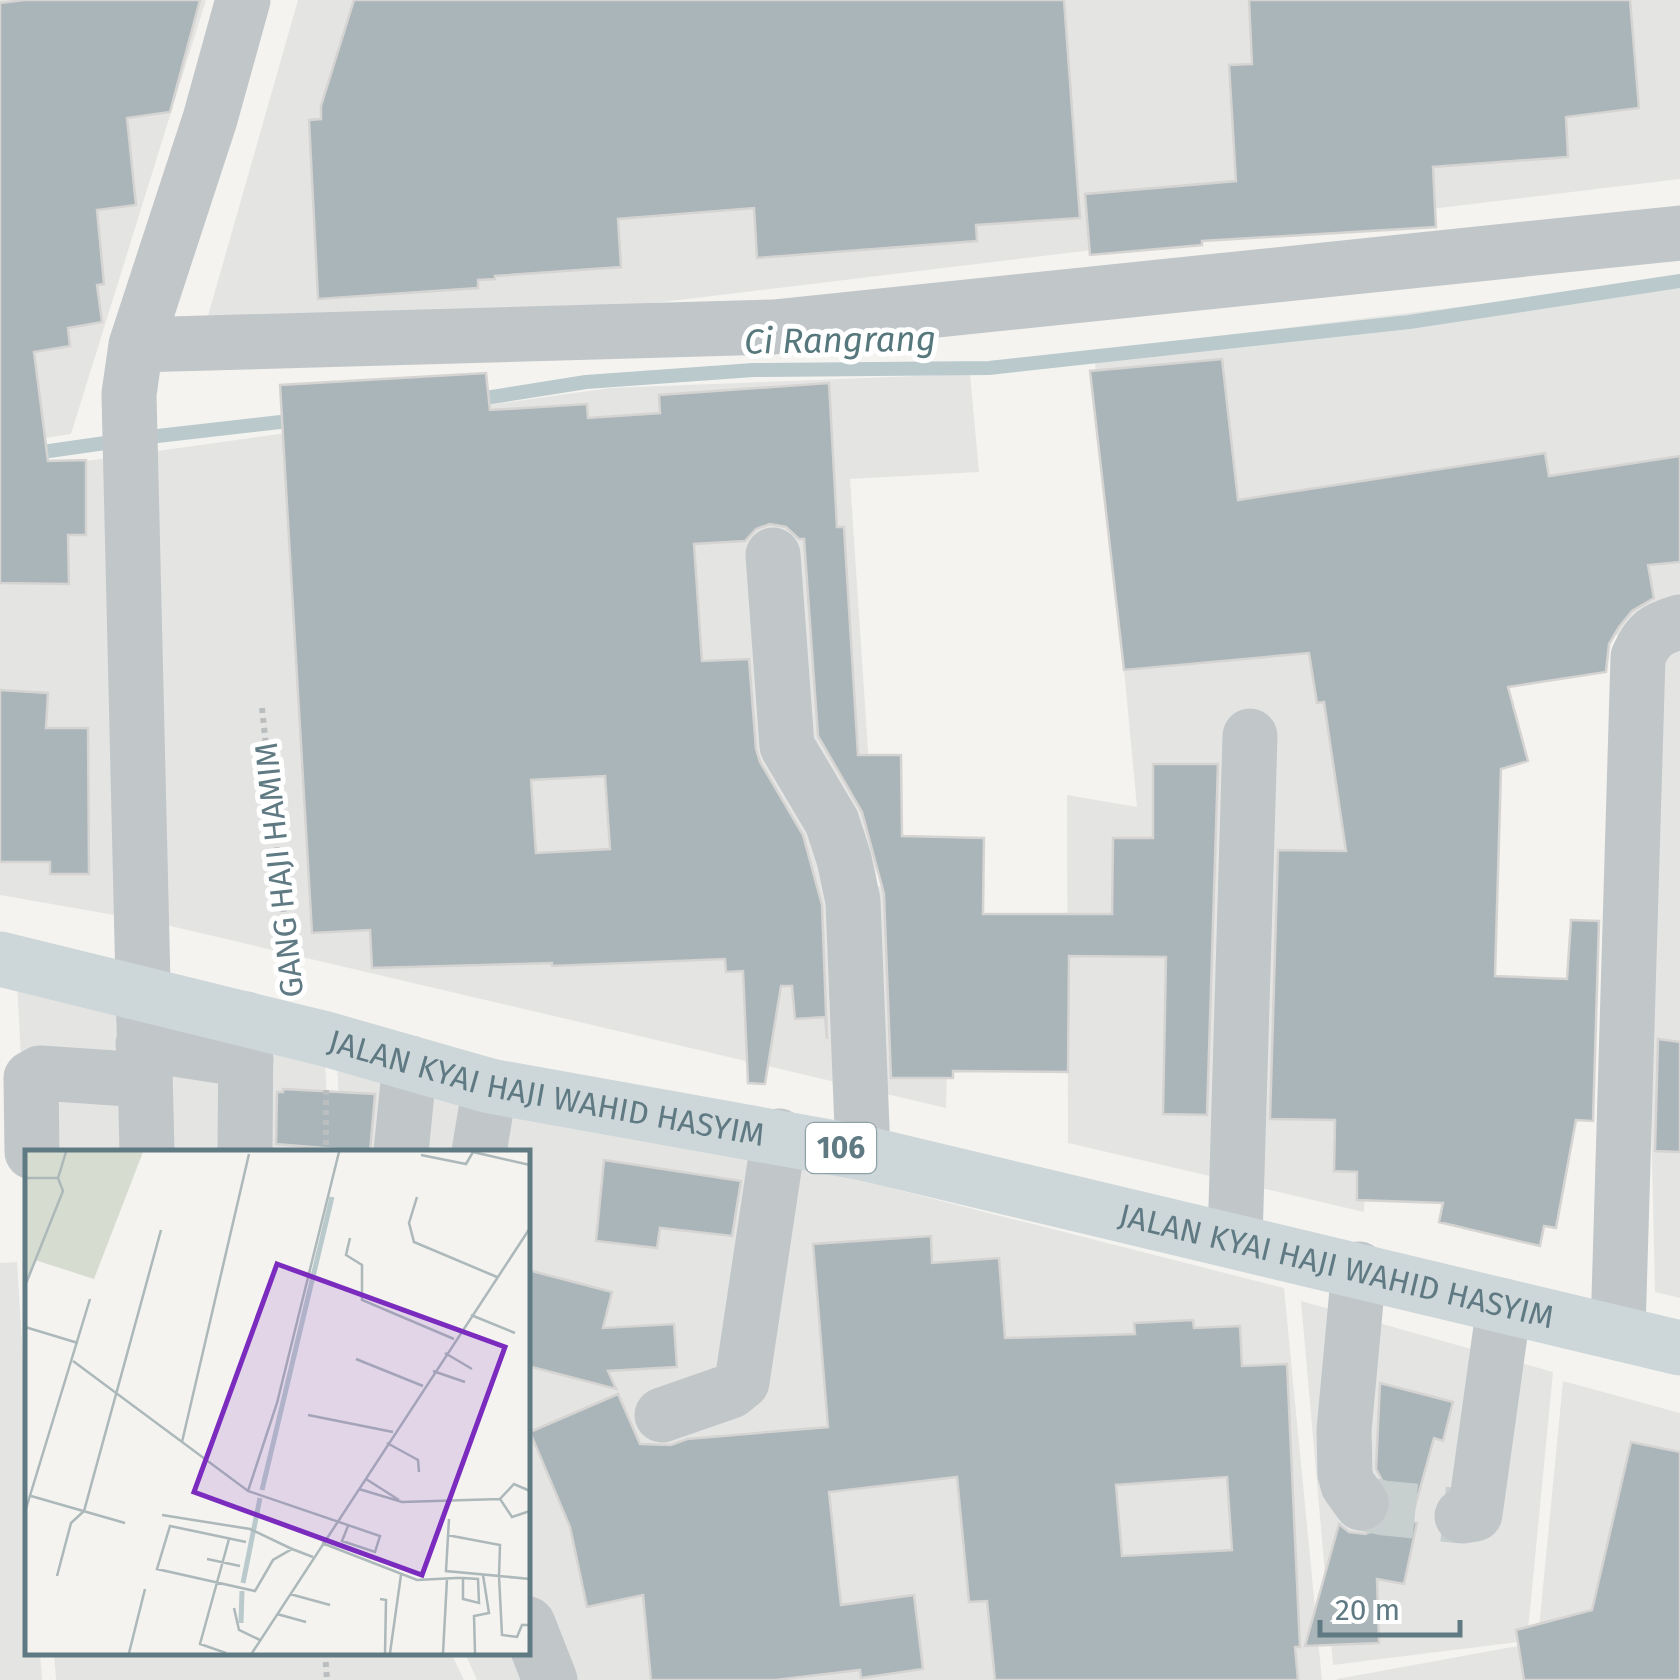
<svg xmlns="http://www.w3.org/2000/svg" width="1680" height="1680" font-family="'Fira Sans',sans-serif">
<rect width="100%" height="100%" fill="#f4f3ef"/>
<path fill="#e4e5e3" d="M0,0H206L71,434L0,445Z
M298,0H1680V179L571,313L208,316Z
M1680,280V1298L1655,1292L1640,632L1499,652L1501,799L1374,818L1364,1212L1068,1143L1067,795L1137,807L1094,351Z
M970,374L979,472L850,479L877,886L951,903L946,1108L149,921L0,895V473L610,388Z
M17,983L324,1045L330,1152H28L27,1171Z
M336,1047L1284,1288L1322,1680H477L465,1653L528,1652V1152H342Z
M17,1262L28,1436V1652L40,1653L42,1680H0V1263Z
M1301,1301L1553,1372L1527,1641L1333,1665Z
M1563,1381L1680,1413V1592L1539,1628Z
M1545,1641L1680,1680H1337V1679Z
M54,1653H451L464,1680H56Z"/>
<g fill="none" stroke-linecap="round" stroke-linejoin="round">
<path stroke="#b9c9cc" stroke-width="14" d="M473,400L586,382L753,370L989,368L1409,322L1680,281
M140,438L298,420
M0,458L119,441"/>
</g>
<path fill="#a9b5b8" stroke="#d5d4d2" stroke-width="2.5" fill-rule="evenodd" d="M24,0H200L170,112L127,118L136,205L97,210L104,284L97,285L102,322L68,328L70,346L34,352L48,461L86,460V535H68L69,584L0,583V3Z
M354,0H1064L1080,218L976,225L977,241L757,258L754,208L618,219L621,267L495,276V279L478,280V288L318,299L309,120L321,119V106Z
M1249,0H1630L1639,108L1566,117L1568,157L1433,167L1436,227L1202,241V245L1090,255L1085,194L1236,181L1229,65L1252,64Z
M1222,359L1238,500L1545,453L1549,476L1680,456V562L1648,565L1654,598L1632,611L1619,627L1609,644L1606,672L1508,687L1528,761L1501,769L1495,976L1567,979L1571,920L1599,921L1593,1121L1576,1120L1556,1228L1544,1226L1540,1246L1439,1222L1443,1203L1357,1200V1172L1334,1171L1335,1120L1270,1119L1278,850L1346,851L1324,702L1317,703L1309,653L1124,670L1090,371Z
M486,373L490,410L587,404L588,418L660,413L659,395L829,383L837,527H844L858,755H901L902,836L984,838L983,914H1112L1113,838H1153V764H1218L1207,1115L1163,1114L1166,957L1069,956L1068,1072L953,1071V1078H891L884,894L862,812L818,736L804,539H799L786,527L770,524L756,529L745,541L694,544L702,661L749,659L756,749L760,762L803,835L822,905L827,1039L825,1017L795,1019L792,986H781L765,1084L748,1083L743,971L726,972L725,959L552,966V963L372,968L370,930L312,933L280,385ZM605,776L610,849L536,853L531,780Z
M0,690L48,693L46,728H88L89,874H50V862H0Z
M1658,1039L1680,1042V1152L1655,1151Z
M283,1089L375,1094L370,1152H335V1149L276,1144L277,1092H283Z
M604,1160L741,1181L732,1236L660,1228L657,1248L596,1241Z
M931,1236L932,1263L999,1258L1005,1338L1135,1334L1134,1323L1193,1320L1194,1328L1240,1326L1242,1366L1287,1364L1300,1647H1295L1298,1680H995L987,1601L969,1602L957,1477L829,1492L841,1605L914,1595L923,1669L861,1678L860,1670L776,1680H651L643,1595L587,1607L570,1527L530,1432L618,1394L640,1444L671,1445L687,1439L828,1427L813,1244ZM1227,1477L1232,1550L1122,1556L1116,1485Z
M528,1270L612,1292L603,1328L674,1324L677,1367L608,1371L616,1389L528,1366Z
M1380,1383L1453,1402L1443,1441L1434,1438L1411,1521L1417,1523L1404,1584L1377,1579L1379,1643L1305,1646L1339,1524L1349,1532L1365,1534L1380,1528L1390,1515L1392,1499L1376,1469Z
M1631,1442L1680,1452V1680H1524L1516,1630L1592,1610Z"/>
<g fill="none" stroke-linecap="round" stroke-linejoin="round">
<path stroke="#c8cfcf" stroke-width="55" stroke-dasharray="55 28" stroke-linecap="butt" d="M1361,1503L1384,1508L1462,1516"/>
<path stroke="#babebf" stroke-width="6" stroke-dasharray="5 5" stroke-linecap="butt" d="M262,708L291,980
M326,1090V1152
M325,1652L327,1680"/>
<path stroke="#c1c6c9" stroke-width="55" d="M136,345L774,327L1680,233
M773,555L787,746L832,822L844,859L853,901L863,1153
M143,1044L246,1060
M32,1152L31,1078L40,1073L144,1080
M147,1152L129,394L136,345L210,119L243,0
M245,1152L246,1019
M401,1152L410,1063
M479,1152L490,1086
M1235,1240L1250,736
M1359,1269L1344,1430L1345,1474L1348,1485L1361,1503
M1618,1331L1638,657C1648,634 1656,629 1680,622
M662,1415L731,1391L742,1382L779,1136
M1462,1516L1475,1514L1504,1306
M528,1624L550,1680"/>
<path stroke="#cdd6d8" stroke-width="55" id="s1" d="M0,959L326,1039L490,1086L863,1153L1680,1348"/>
</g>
<g text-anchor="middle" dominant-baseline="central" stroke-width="10" stroke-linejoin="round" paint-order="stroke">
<rect fill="#fff" stroke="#90a2a9" stroke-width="2.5" x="806" y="1123" width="70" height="50" rx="8"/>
<g font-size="30" font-weight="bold" fill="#607a84">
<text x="841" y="1148">106</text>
</g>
<g font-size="32" fill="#607a84" stroke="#fff">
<text transform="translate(279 870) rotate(-96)">GANG HAJI HAMIM</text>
<text stroke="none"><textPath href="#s1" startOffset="562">JALAN KYAI HAJI WAHID HASYIM</textPath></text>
<text stroke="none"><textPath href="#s1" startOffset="1372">JALAN KYAI HAJI WAHID HASYIM</textPath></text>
</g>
<g font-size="35" font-style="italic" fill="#56777b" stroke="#fff">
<text transform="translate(840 340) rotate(-1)">Ci Rangrang</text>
</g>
</g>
<g transform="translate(25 1150)">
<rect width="505" height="505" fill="#f4f3ef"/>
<path d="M0,2H118L69,129L10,110L0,133Z" fill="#d6dcd0"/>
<path fill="none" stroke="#b9c9cc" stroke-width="5" d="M237,340L307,47M218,433L235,348M216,473L217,441"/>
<path fill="none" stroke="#acb8ba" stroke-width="2.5" d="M448,2L505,15M396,5L441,14L448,2M0,28H33L41,2M392,47L384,73L389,92L472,127M325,88L321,105L337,115V150L429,189M0,136L38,41L33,28M446,165L490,183M0,177L53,193M420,203L447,219M331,209L398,236M48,211L223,341L355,386L350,402L317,391L323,376M408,221L440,232M283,265L368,282M157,292L224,4M362,293L393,310L394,322M341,329L374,350M334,339L377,352L475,349M223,341L252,253L314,2M505,341L489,334L475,349L487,367L505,361M6,346L100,373M0,362L65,149M137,365L225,379L267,399M424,369L421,421L474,426L477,485L492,487L497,475H505M422,385L475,395L474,426L505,429M221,392L145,376L132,419L230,441L248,410L267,399L288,407M297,393L392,430L431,428H438L453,429L454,453L438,449V428M182,409L215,416M32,426L46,373L59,361L136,80M265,444L305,455M355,449L361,450L360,503M209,458L214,480L235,490M252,464L281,472M104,503L120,439M201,503L175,494L204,389M227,503L505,78M365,503L376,425M418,503L422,429M450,503L449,466L464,463L458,425"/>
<path fill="#7b2cbf" fill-opacity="0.15" stroke="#7b2cbf" stroke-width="5" d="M252,114L480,197L397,425L169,342Z"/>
<rect width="505" height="505" fill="none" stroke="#607a84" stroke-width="5"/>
</g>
<path d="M1320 1620v15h140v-15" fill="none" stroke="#607a84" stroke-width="5"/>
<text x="1335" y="1620" font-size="30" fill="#607a84" stroke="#ffffff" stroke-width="8" paint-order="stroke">20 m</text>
</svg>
